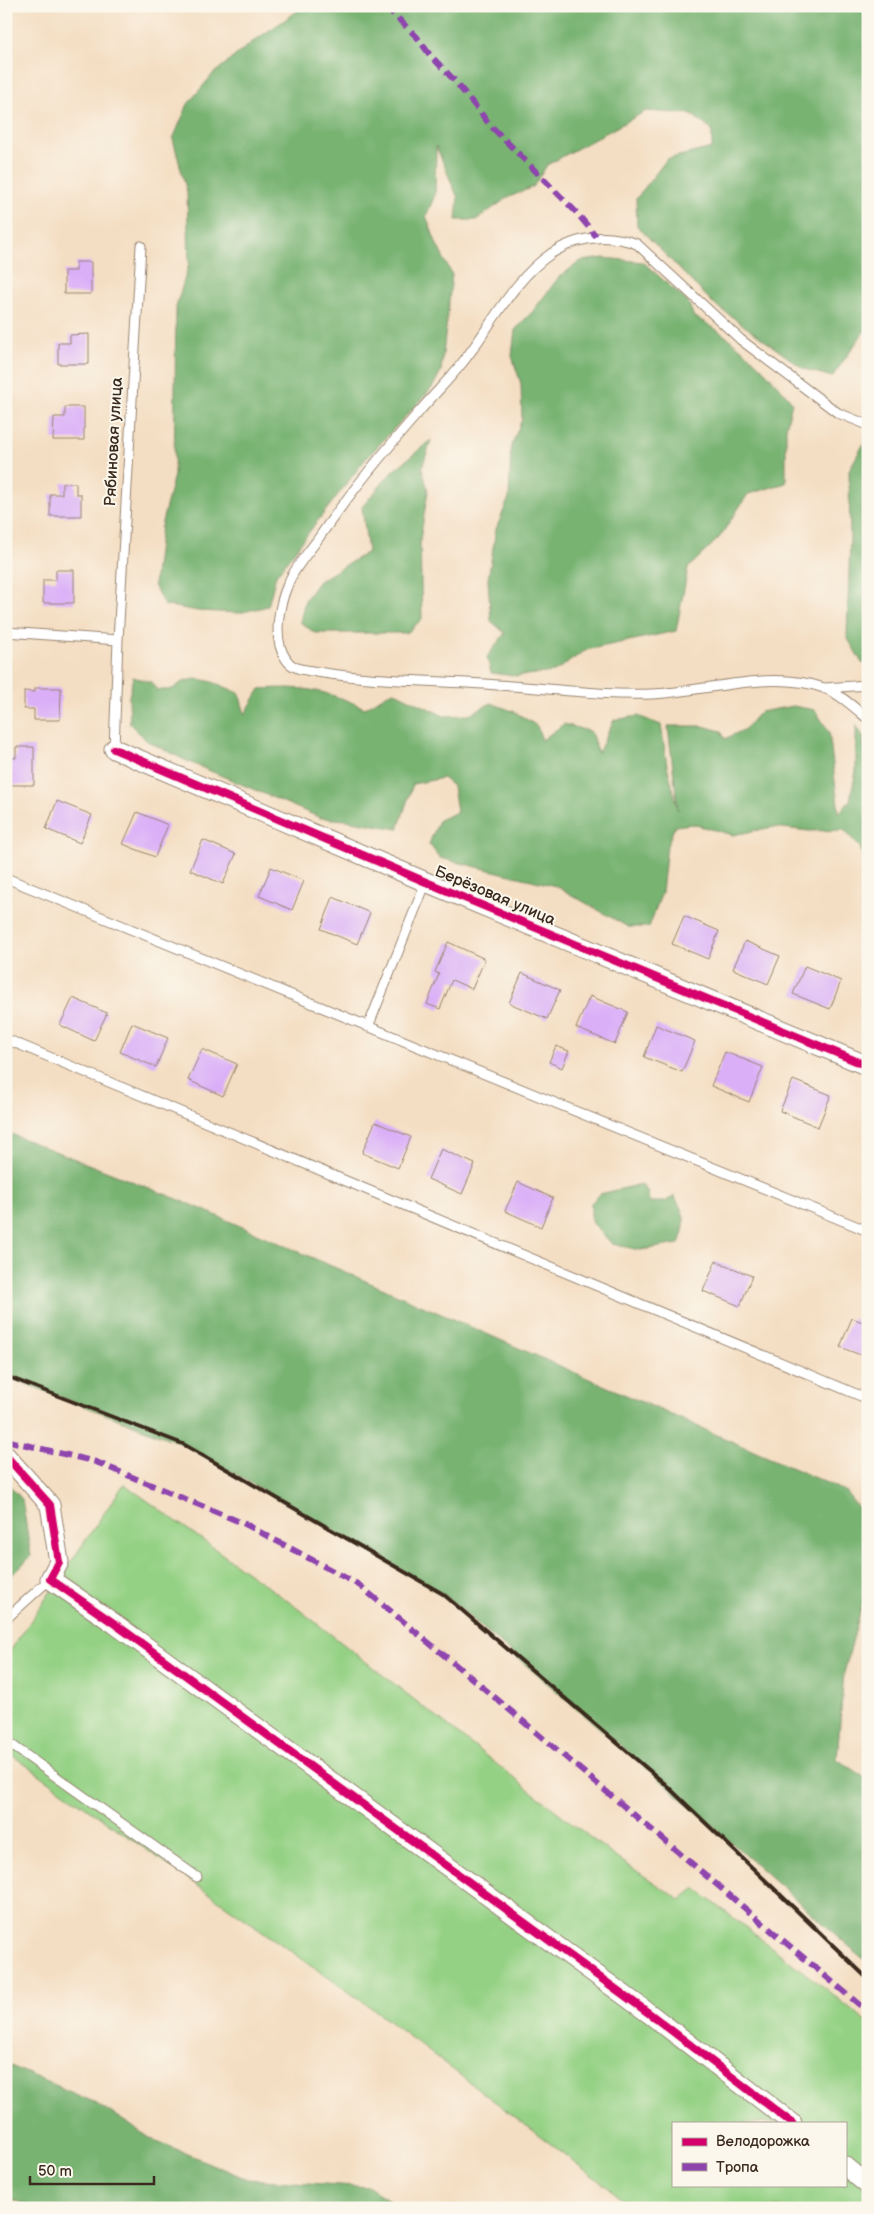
<svg xmlns="http://www.w3.org/2000/svg" width="874" height="2214" font-family="'Balsamiq Sans',sans-serif">
<rect width="100%" height="100%" fill="#fbf7ec"/>
<filter id="ink" filterUnits="userSpaceOnUse"><feTurbulence type="fractalNoise" baseFrequency=".02" numOctaves="2"/><feDisplacementMap in="SourceGraphic" scale="10" xChannelSelector="R" yChannelSelector="G"/><feConvolveMatrix kernelMatrix="1 2 1 2 8 2 1 2 1" color-interpolation-filters="sRGB"/></filter>
<filter id="wash" filterUnits="userSpaceOnUse"><feTurbulence type="fractalNoise" baseFrequency=".0096" numOctaves="4" result="noise"/><feDisplacementMap in="SourceGraphic" scale="20" xChannelSelector="R" yChannelSelector="G"/><feGaussianBlur stdDeviation="1.12" result="paint"/><feColorMatrix in="noise" values="0 0 0 0 0 0 0 0 0 0 0 0 0 0 0 0 0 1.4 0 .05"/><feComposite in="paint" operator="in"/></filter>
<g filter="url(#wash)">
<rect width="100%" height="100%" fill="#f4dec3"/>
<path fill="#95d185" stroke="#687e52" fill-rule="evenodd" d="M124,1484L292,1604L610,1853L680,1900L695,1888L868,2022V2208H635L369,2006L6,1751V1657ZM673,2123H845V2185H673Z"/>
<path fill="#78b372" stroke="#5a6e48" d="M305,6H868V326L832,377L804,369L713,303L637,226L636,199L667,159L712,148V130L691,114L646,111L547,165L533,187L507,198L476,220H456L458,198L436,146L435,195L426,216L437,245L452,275L441,371L432,388L364,461L276,575L268,606L239,613L198,611L164,605L154,585L161,526L174,475L176,307L189,264L187,192L173,139L188,104L213,74L251,43Z
M604,258L643,262L688,302L694,317C731,334 767,371 792,402L786,428V483L748,494L719,538L688,568L676,631L586,650L554,672L517,676L491,673L487,657L505,633L491,621L488,580L496,529L509,498L511,447L522,419L521,384L512,356L515,330L533,311L559,277L581,261Z
M431,440L422,468L428,491L420,540L422,619L407,633H315L300,622L305,600L319,581L368,552L362,507L393,471Z
M868,443V664L862,663L847,637L850,539L849,470L863,445Z
M133,677L151,682L156,689C180,693 172,684 189,680C205,676 224,687 239,693L245,714L260,689C305,686 324,690 365,708L393,691L444,716L469,715L491,703L515,712L537,726L542,740L564,724L591,732L598,753L614,720L638,716L661,725L667,765L678,810L668,726H703L721,731L725,739L745,729L760,712L793,706L815,710L829,732L839,813L850,800L856,771V725L863,736L868,777V841L864,864L860,847L844,830L809,831L773,827L733,835L692,824L675,826L667,845L662,892L649,927H628L556,886L440,858L429,844L439,820L457,812L453,786L443,778L413,784L398,829L346,820L321,818L189,762L147,741L130,724L129,697Z
M6,1132L190,1204L845,1491L862,1513L868,1512V1582L844,1673L837,1759L868,1780V1963L664,1783L443,1594L183,1444L6,1376Z
M641,1184L648,1193L649,1202H665L674,1196C686,1216 687,1222 679,1244L640,1250L612,1244L591,1221V1203L600,1194Z
M6,1482L22,1499L31,1556L6,1581Z
M6,2064L96,2103L150,2138L247,2179L369,2187L401,2208H35L6,2197Z"/>
<g id="blocks">
<path fill="#daaff8" d="M76,262H91V294H64V271H76Z
M89,334V364H58V343H70V335Z
M65,407H84V440H53L54,417H65Z
M62,483H76V494H81V516H50V494H62Z
M56,570H74V603H43V580H56Z
M35,688H61L60,720H34V709H24V691L35,692Z
M16,747H34V785H6V758H16Z
M57,801L92,815L80,843L46,829Z
M137,812L168,825L155,857L123,844Z
M203,840L236,854L223,884L190,870Z
M271,867L304,881L292,910L259,896Z
M333,897L370,913L357,944L321,929Z
M684,916L719,931L708,959L672,944Z
M745,941L780,956L768,984L733,969Z
M448,942L485,959L472,989L452,980L440,1009L427,1004L439,974L435,972Z
M805,966L841,981L830,1009L793,994Z
M522,973L560,990L547,1019L509,1003Z
M590,996L628,1012L615,1044L576,1028Z
M73,998L107,1013L94,1041L60,1025Z
M132,1023L168,1038L156,1067L120,1052Z
M656,1025L695,1041L682,1072L644,1057Z
M556,1046L569,1051L562,1068L549,1062Z
M202,1049L237,1064L223,1096L188,1080Z
M725,1052L763,1067L749,1102L711,1086Z
M793,1080L831,1095L818,1127L780,1111Z
M375,1122L411,1137L398,1168L362,1153Z
M441,1149L475,1164L462,1194L428,1179Z
M518,1182L553,1198L541,1227L505,1211Z
M716,1261L752,1276L740,1306L703,1291Z
M852,1318L868,1324V1358L840,1347Z"/>
</g>
</g>
<g filter="url(#ink)">
<use href="#blocks" fill-opacity="0" stroke="#988470" stroke-width="1"/>
<g fill="none" stroke-linecap="round" stroke-linejoin="round">
<defs>
<path id="service" d="M868,425L838,413L741,340L637,244C607,233 579,236 552,253C515,278 495,319 469,354C454,375 435,393 418,413C382,454 348,495 318,539C308,553 294,568 288,584C279,605 272,639 286,659C290,666 298,669 306,670C368,682 434,680 497,685C548,688 600,696 652,694C705,692 771,669 824,688C840,694 855,708 868,719
M6,632L118,640
M825,688L868,685
M114,749L118,640L141,246
M6,878L868,1231
M368,1027L426,882
M6,1039L868,1399
M6,1619L50,1579
M6,1741L197,1877"/>
<path id="minor" d="M114,749L426,882L868,1066
M6,1456L50,1505L59,1562L50,1579L115,1624L650,2014L792,2123
M845,2166L868,2185"/>
</defs>
<use href="#service" stroke="#988470" stroke-width="11"/>
<use href="#minor" stroke="#988470" stroke-width="21"/>
<use href="#service" stroke="#fff" stroke-width="9"/>
<use href="#minor" stroke="#fff" stroke-width="19"/>
<path stroke="#3b2a1e" stroke-width="4" d="M6,1376L183,1444L443,1594L664,1783L868,1979"/>
<path stroke="#8e44ad" stroke-width="6" stroke-dasharray="12 6" stroke-linecap="butt" d="M385,6L417,37L430,55L455,81L491,126L576,212L596,236
M6,1440L96,1462L245,1524L359,1585L480,1685L868,2012"/>
<defs>
<path id="cycleway" d="M114,749L426,882L868,1066
M6,1456L50,1505L59,1562L50,1579L115,1624L650,2014L792,2123"/>
</defs>
<use href="#cycleway" stroke="#fbf7ec" stroke-width="11"/>
<use href="#cycleway" stroke="#d6006c" stroke-width="8"/>
</g>
</g>
<g text-anchor="middle" dominant-baseline="central" stroke-width="4" stroke-linejoin="round" paint-order="stroke">
<g font-size="16" fill="#3b2a1e" stroke="#fbf7ec">
<text transform="translate(114 442) rotate(-87)">Рябиновая улица</text>
<text transform="translate(495 896) rotate(23)">Берёзовая улица</text>
</g>
</g>
<rect width="874" height="2214" fill="none" stroke="#fbf7ec" stroke-width="25"/>
<rect x="672" y="2122" width="175" height="65" fill="#fbf7ec" stroke="#aea59a"/>
<rect x="682" y="2138" width="25" height="8" fill="#d6006c" stroke="#aea59a"/>
<text x="716" y="2146" font-size="15" fill="#3b2a1e">Велодорожка</text>
<rect x="682" y="2163" width="25" height="8" fill="#8e44ad" stroke="#aea59a"/>
<text x="716" y="2172" font-size="15" fill="#3b2a1e">Тропа</text>
<path d="M30 2176v8h124v-8" fill="none" stroke="#3b2a1e" stroke-width="2.5"/>
<text x="38" y="2176" font-size="15" fill="#3b2a1e" stroke="#fbf7ec" stroke-width="4" paint-order="stroke">50 m</text>
</svg>
